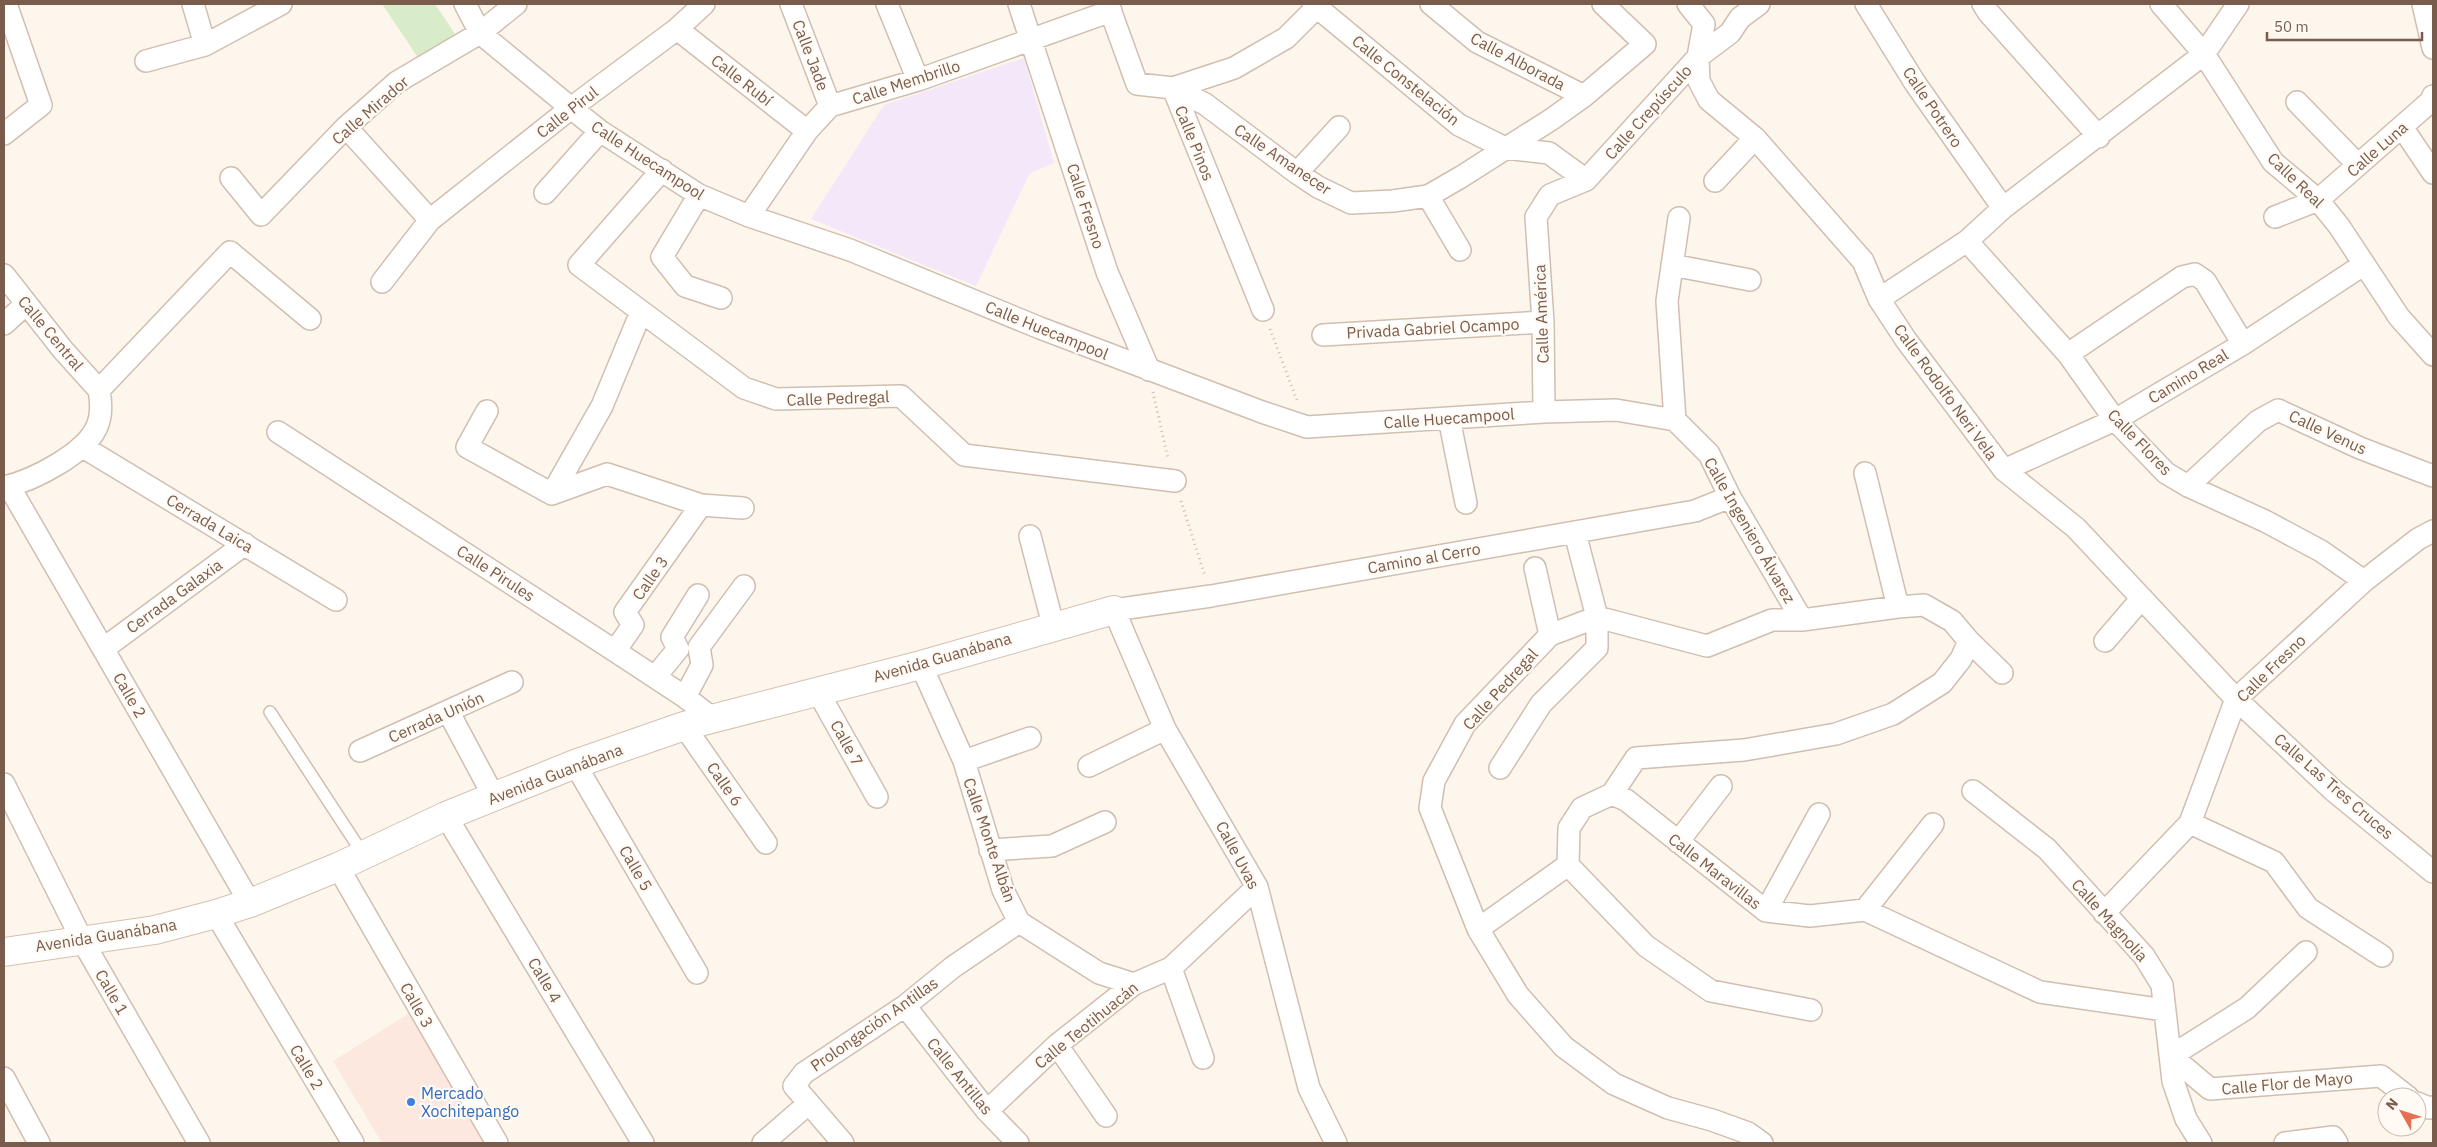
<svg xmlns="http://www.w3.org/2000/svg" width="2437" height="1147" font-family="'IBM Plex Sans',sans-serif">
<rect width="100%" height="100%" fill="#fdf6ec"/>
<path fill="#fde8e0" d="M413,1011L488,1143H382L333,1061Z"/>
<path fill="#f3e8fa" d="M1024,58L1054,163L1030,173L976,286L811,219L884,105Z"/>
<path fill="#d8ecc9" d="M382,4H435L457,37L421,62Z"/>
<g fill="none" stroke-linecap="round" stroke-linejoin="round">
<defs>
<path id="lane" d="M270,712L363,854"/>
<path id="street" d="M193,4L205,45
M465,4L480,33L571,108L600,131L699,195L749,216L850,250L1040,328L1262,412L1307,427L1544,412L1616,410L1675,420
M791,4L830,106
M887,4L918,80
M1019,4L1107,272L1149,370
M1108,4L1137,84L1173,88L1205,104L1297,173L1318,187L1351,203L1393,201L1428,196L1461,177L1552,119L1584,96L1645,44L1603,4
M1313,4L1459,125L1505,148L1549,153L1586,180
M1431,4L1477,42L1584,96
M1688,4L1704,24L1698,57L1699,81L1709,100L1755,138L1863,261L1879,299L1906,340L2004,470L2076,528L2236,699L2334,791L2433,872
M1866,4L1915,83L2003,208
M1983,4L1988,12L2099,137
M2161,4L2204,54L2273,162L2318,200L2339,226L2399,317L2433,355
M2423,4L2433,48
M677,29L807,131
M146,61L205,45L281,4
M1173,88L1263,310
M1173,88L1234,68L1286,38L1320,4
M2297,102L2358,165
M346,127L430,220
M2402,127L2433,173
M4,134L41,105L6,4
M662,170L579,265L744,388L776,399L901,396L964,455L1175,481
M1297,173L1339,127
M231,178L261,215L346,127L397,82L480,33L516,4
M1715,181L1755,138
M545,193L600,131
M699,195L662,257L685,286L721,298
M1428,196L1460,250
M749,216L807,131L830,106L918,80L1111,11
M2275,217L2318,200L2431,101L2433,96
M1967,241L2068,354L2115,420L2166,473L2188,486L2265,521L2321,551L2364,581
M1672,265L1750,280
M4,275L63,350L99,390
M382,282L430,220L571,108L677,29L704,4
M1879,299L1967,241L2003,208L2204,54L2238,4
M4,324L26,304
M1323,335L1543,322
M2068,354L2182,277L2195,274L2205,281L2243,344
M99,390L230,252L310,319
M487,411L467,447L552,494
M1544,412L1543,322L1536,217L1550,195L1586,180L1698,57L1730,33L1740,18L1759,4
M1449,418L1466,503
M1675,420L1709,454L1730,497L1802,620
M1675,420L1667,301L1679,218
M278,432L615,651L685,697L712,718
M83,447L336,600
M2004,470L2115,420L2243,344L2363,265
M1865,473L1898,607
M9,486L250,903
M2188,486L2258,421L2278,410L2360,448L2433,476
M4,487C32,481 88,453 98,424C102,413 101,401 99,390
M552,494L602,406L641,312
M552,494L607,474L701,505L743,508
M1030,536L1053,625
M1535,568L1550,635
M1597,617L1707,646L1772,620H1802L1898,607L1924,605L1952,621L1969,641L1961,659L1942,683L1893,714L1836,734L1744,750L1636,758L1612,794
M1597,617L1550,635L1465,724L1434,781L1430,808L1478,929L1518,995L1564,1047L1614,1084L1668,1108L1712,1120L1748,1133L1762,1143
M1969,641L2002,673
M2105,641L2142,598
M103,649L245,544
M615,651L633,625L625,612L701,505
M921,665L964,761L1003,890L1019,922L1099,973L1134,984
M655,677L678,649L672,637L698,595
M817,690L877,797
M685,697L702,665L699,647L744,586
M448,711L494,797
M684,726L766,843
M360,751L512,682
M964,761L1030,738
M575,764L697,973
M1089,766L1165,729
M1500,768L1541,704L1597,648V617L1575,533
M4,784L82,940L199,1143
M1973,791L2047,849L2144,956L2162,985L2173,1081L2186,1119L2201,1143
M446,816L643,1143
M2190,823L2274,862L2308,908L2382,956
M1678,842L1721,786
M990,850L1052,846L1105,822
M1568,865L1646,946L1711,991L1811,1010
M338,867L497,1143
M1865,910L1933,824
M1766,911L1819,814
M2104,913L2190,823L2236,699L2364,581L2418,539L2433,531
M216,914L353,1143
M1478,929L1568,865L1569,828L1582,808L1612,794L1626,800L1766,911L1810,916L1865,910L2040,992L2164,1010
M1171,968L1203,1058
M905,1006L987,1111L1018,1143
M1057,1045L1106,1116
M2171,1056L2210,1089L2381,1076L2408,1097
M2171,1056L2247,1008L2306,952
M4,1078L39,1143
M2417,1103L2429,1108L2433,1107
M987,1111L1057,1045L1134,984L1171,968L1257,887
M763,1143L808,1104
M843,1143L794,1086L804,1073L905,1006L953,967L1019,922
M1336,1143L1309,1088L1257,887L1165,729L1114,610L1211,596L1695,511L1730,497
M2285,1143L2333,1137L2337,1143"/>
<path id="secondary" d="M4,952L155,930L216,914L250,903L338,867L446,816L575,764L684,726L921,665L1114,610"/>
</defs>
<use href="#lane" stroke="#d1beb0" stroke-width="14"/>
<use href="#street" stroke="#d1beb0" stroke-width="24"/>
<use href="#secondary" stroke="#d6c0b0" stroke-width="30"/>
<path stroke="#d9b8a5" stroke-width="3" stroke-dasharray="1 4" stroke-linecap="butt" d="M1270,329L1298,403
M1153,392L1168,459
M1181,501L1205,576"/>
<use href="#lane" stroke="#fff" stroke-width="11"/>
<use href="#street" stroke="#fff" stroke-width="21"/>
<use href="#secondary" stroke="#fff" stroke-width="28"/>
</g>
<circle fill="#3f7fe0" stroke="#fffaf3" stroke-width="2" cx="411" cy="1102" r="5"/>
<g text-anchor="middle" dominant-baseline="central" stroke-width="4.5" stroke-linejoin="round" paint-order="stroke">
<g font-size="16" fill="#7a5c4d" stroke="#fffaf3">
<text transform="translate(811 55) rotate(69)">Calle Jade</text>
<text transform="translate(1518 61) rotate(28)">Calle Alborada</text>
<text transform="translate(742 80) rotate(38)">Calle Rubí</text>
<text transform="translate(1406 80) rotate(39)">Calle Constelación</text>
<text transform="translate(906 82) rotate(-18)">Calle Membrillo</text>
<text transform="translate(1933 107) rotate(56)">Calle Potrero</text>
<text transform="translate(370 110) rotate(-41)">Calle Mirador</text>
<text transform="translate(567 112) rotate(-38)">Calle Pirul</text>
<text transform="translate(1648 112) rotate(-48)">Calle Crepúsculo</text>
<text transform="translate(1195 143) rotate(68)">Calle Pinos</text>
<text transform="translate(2377 149) rotate(-41)">Calle Luna</text>
<text transform="translate(1283 159) rotate(34)">Calle Amanecer</text>
<text transform="translate(648 160) rotate(33)">Calle Huecampool</text>
<text transform="translate(2296 180) rotate(44)">Calle Real</text>
<text transform="translate(1086 206) rotate(72)">Calle Fresno</text>
<text transform="translate(1541 314) rotate(-92)">Calle América</text>
<text transform="translate(1433 328) rotate(-3)">Privada Gabriel Ocampo</text>
<text transform="translate(1047 330) rotate(22)">Calle Huecampool</text>
<text transform="translate(51 333) rotate(50)">Calle Central</text>
<text transform="translate(2188 376) rotate(-31)">Camino Real</text>
<text transform="translate(1946 392) rotate(54)">Calle Rodolfo Neri Vela</text>
<text transform="translate(838 398) rotate(-2)">Calle Pedregal</text>
<text transform="translate(1449 418) rotate(-4)">Calle Huecampool</text>
<text transform="translate(2328 432) rotate(25)">Calle Venus</text>
<text transform="translate(2140 442) rotate(46)">Calle Flores</text>
<text transform="translate(210 523) rotate(31)">Cerrada Laica</text>
<text transform="translate(1750 530) rotate(60)">Calle Ingeniero Álvarez</text>
<text transform="translate(1424 558) rotate(-10)">Camino al Cerro</text>
<text transform="translate(496 573) rotate(33)">Calle Pirules</text>
<text transform="translate(650 578) rotate(-55)">Calle 3</text>
<text transform="translate(174 596) rotate(-36)">Cerrada Galaxia</text>
<text transform="translate(942 657) rotate(-16)">Avenida Guanábana</text>
<text transform="translate(2271 668) rotate(-44)">Calle Fresno</text>
<text transform="translate(1500 689) rotate(-48)">Calle Pedregal</text>
<text transform="translate(130 695) rotate(60)">Calle 2</text>
<text transform="translate(436 717) rotate(-24)">Cerrada Unión</text>
<text transform="translate(847 743) rotate(61)">Calle 7</text>
<text transform="translate(555 774) rotate(-21)">Avenida Guanábana</text>
<text transform="translate(725 784) rotate(55)">Calle 6</text>
<text transform="translate(2334 786) rotate(41)">Calle Las Tres Cruces</text>
<text transform="translate(990 840) rotate(71)">Calle Monte Albán</text>
<text transform="translate(1238 855) rotate(62)">Calle Uvas</text>
<text transform="translate(636 868) rotate(60)">Calle 5</text>
<text transform="translate(1715 871) rotate(38)">Calle Maravillas</text>
<text transform="translate(2110 920) rotate(48)">Calle Magnolia</text>
<text transform="translate(106 935) rotate(-9)">Avenida Guanábana</text>
<text transform="translate(545 980) rotate(59)">Calle 4</text>
<text transform="translate(112 992) rotate(60)">Calle 1</text>
<text transform="translate(417 1005) rotate(60)">Calle 3</text>
<text transform="translate(874 1024) rotate(-35)">Prolongación Antillas</text>
<text transform="translate(1086 1025) rotate(-39)">Calle Teotihuacán</text>
<text transform="translate(307 1067) rotate(59)">Calle 2</text>
<text transform="translate(960 1076) rotate(51)">Calle Antillas</text>
<text transform="translate(2287 1083) rotate(-5)">Calle Flor de Mayo</text>
</g>
<g font-size="16" fill="#366cbe" stroke="#fffaf3" text-anchor="start">
<text x="421" y="1093">Mercado<tspan x="421" dy="18">Xochitepango</tspan></text>
</g>
</g>
<rect width="2437" height="1147" fill="none" stroke="#7a5c4d" stroke-width="10"/>
<g transform="translate(2402 1112) rotate(309)"><circle r="24" fill="#fffaf3" stroke="#cabbb1"/>
<path d="M0-4L9 19L0 12L-9 19Z" fill="#e76f51"/>
<text y="-8" font-size="14" font-weight="bold" text-anchor="middle" fill="#7a5c4d">N</text>
</g>
<path d="M2267 32v8h155v-8" fill="none" stroke="#7a5c4d" stroke-width="2.5"/>
<text x="2274" y="32" font-size="15" fill="#7a5c4d" stroke="#fffaf3" stroke-width="4" paint-order="stroke">50 m</text>
</svg>
